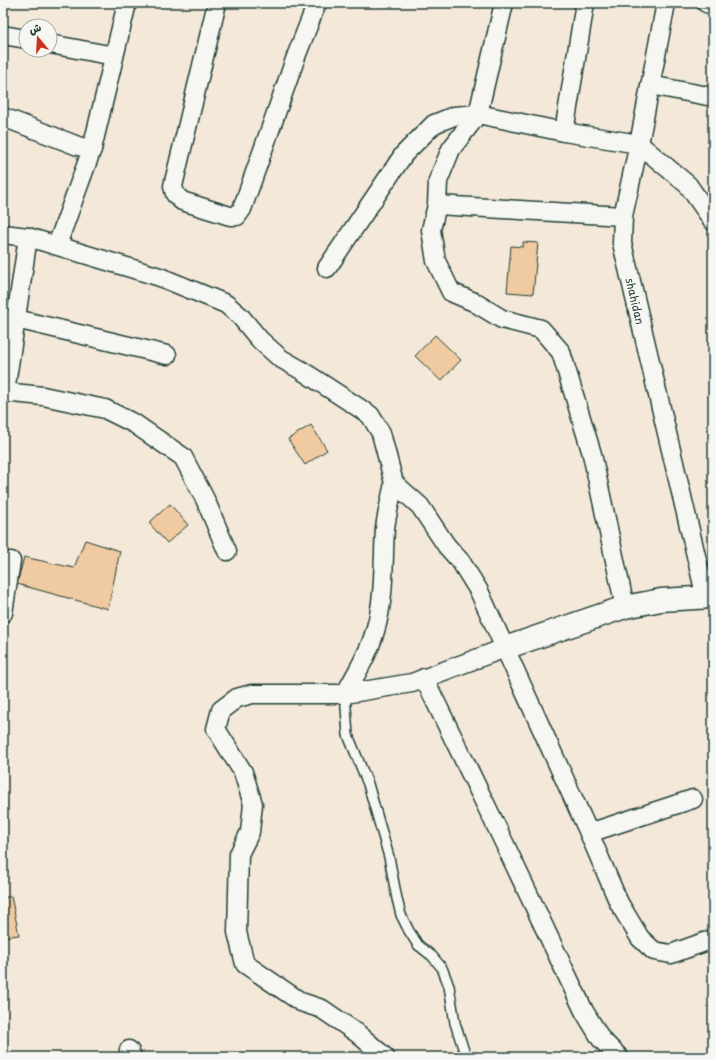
<svg xmlns="http://www.w3.org/2000/svg" width="716" height="1060" font-family="'Playpen Sans','Playpen Sans Arabic',sans-serif">
<rect width="100%" height="100%" fill="#f4e9d9"/>
<filter id="ink" filterUnits="userSpaceOnUse"><feTurbulence type="fractalNoise" baseFrequency=".025" numOctaves="2"/><feDisplacementMap in="SourceGraphic" scale="8" xChannelSelector="R" yChannelSelector="G"/><feConvolveMatrix kernelMatrix="1 2 1 2 8 2 1 2 1" color-interpolation-filters="sRGB"/></filter>
<g filter="url(#ink)">
<path fill="#f0caa0" stroke="#1f3d34" d="M523,242L538,243L533,294L507,292L511,246L523,247Z
M435,335L461,360L441,381L415,356Z
M311,425L327,450L305,465L288,439Z
M170,504L188,525L167,543L149,523Z
M85,540L120,551L108,609L17,584L24,557L74,568Z
M3,893L4,898L11,896L19,935L3,937Z"/>
<g fill="none" stroke-linecap="round" stroke-linejoin="round">
<defs>
<path id="service" d="M345,694L348,735L368,784L389,857L397,899L401,915L409,931L418,945L432,956L442,968L449,986L455,1023L466,1057"/>
<g id="minor">
<path d="M217,3L173,186L175,194L182,201L230,216H237L242,209L297,54L317,3"/>
<path d="M504,3L478,114L451,149L438,181L437,205L431,230L436,261L451,292L474,302L502,319L541,329L561,352L592,454L625,607"/>
<path id="s1" d="M666,3L639,144L623,216L622,243L706,598"/>
<path d="M706,3L713,5"/>
<path d="M3,35L26,39"/>
<path d="M50,44L114,56"/>
<path d="M650,85L713,97"/>
<path d="M3,117L78,146L92,149"/>
<path d="M564,132L585,3"/>
<path d="M437,205L623,216"/>
<path d="M3,234L28,237L160,277L226,304L240,316L260,340L280,358L301,370L370,415L381,433L394,483L420,506L446,545L461,562L479,591L589,833L619,903L640,938L654,951L671,954L713,939"/>
<path d="M57,245L92,149L127,3"/>
<path d="M327,268L404,154L434,124L454,116L478,114L564,132L639,144L688,185L713,221"/>
<path d="M3,320L16,319L167,355"/>
<path d="M3,392L43,396L105,409L135,424L183,457L205,499L227,551"/>
<path d="M5,392L28,237"/>
<path d="M3,613L11,561"/>
<path d="M424,678L499,832L584,1011L601,1039L619,1057"/>
<path d="M345,694C356,674 369,653 375,631C385,599 383,561 385,528C387,513 391,498 394,483"/>
<path d="M589,833L693,799"/>
<path d="M129,1050L132,1057"/>
<path d="M385,1057L357,1033L322,1009L301,1002L245,964L237,932L239,854L250,832L253,804L243,772L216,729L221,710L237,698L252,694H345L412,683L505,648"/>
</g>
<path id="tertiary" d="M505,648L625,607L661,600L713,597"/>
</defs>
<use href="#service" stroke="#1f3d34" stroke-width="12"/>
<use href="#minor" stroke="#1f3d34" stroke-width="21"/>
<use href="#tertiary" stroke="#1f3d34" stroke-width="25"/>
<use href="#service" stroke="#f6f6f2" stroke-width="9"/>
<use href="#minor" stroke="#f6f6f2" stroke-width="18"/>
<use href="#tertiary" stroke="#f6f6f2" stroke-width="22"/>
</g>
</g>
<g text-anchor="middle" dominant-baseline="central" stroke-width="4" stroke-linejoin="round" paint-order="stroke">
<g font-size="11" fill="#1f3d34" stroke="#f6f6f2">
<text stroke="none"><textPath href="#s1" startOffset="304">shahidan</textPath></text>
</g>
</g>
<rect width="716" height="1060" fill="none" stroke="#f6f6f2" stroke-width="16"/>
<rect x="8" y="8" width="700" height="1044" fill="none" stroke="#1f3d34" stroke-width="1.5" filter="url(#ink)"/>
<g transform="translate(38 38) rotate(342)"><circle r="19" fill="#f6f6f2" stroke="#a0aca6"/>
<path d="M0-3L7 15L0 10L-7 15Z" fill="#c8321e"/>
<text y="-6" font-size="11" font-weight="bold" text-anchor="middle" fill="#1f3d34">ش</text>
</g>
</svg>
